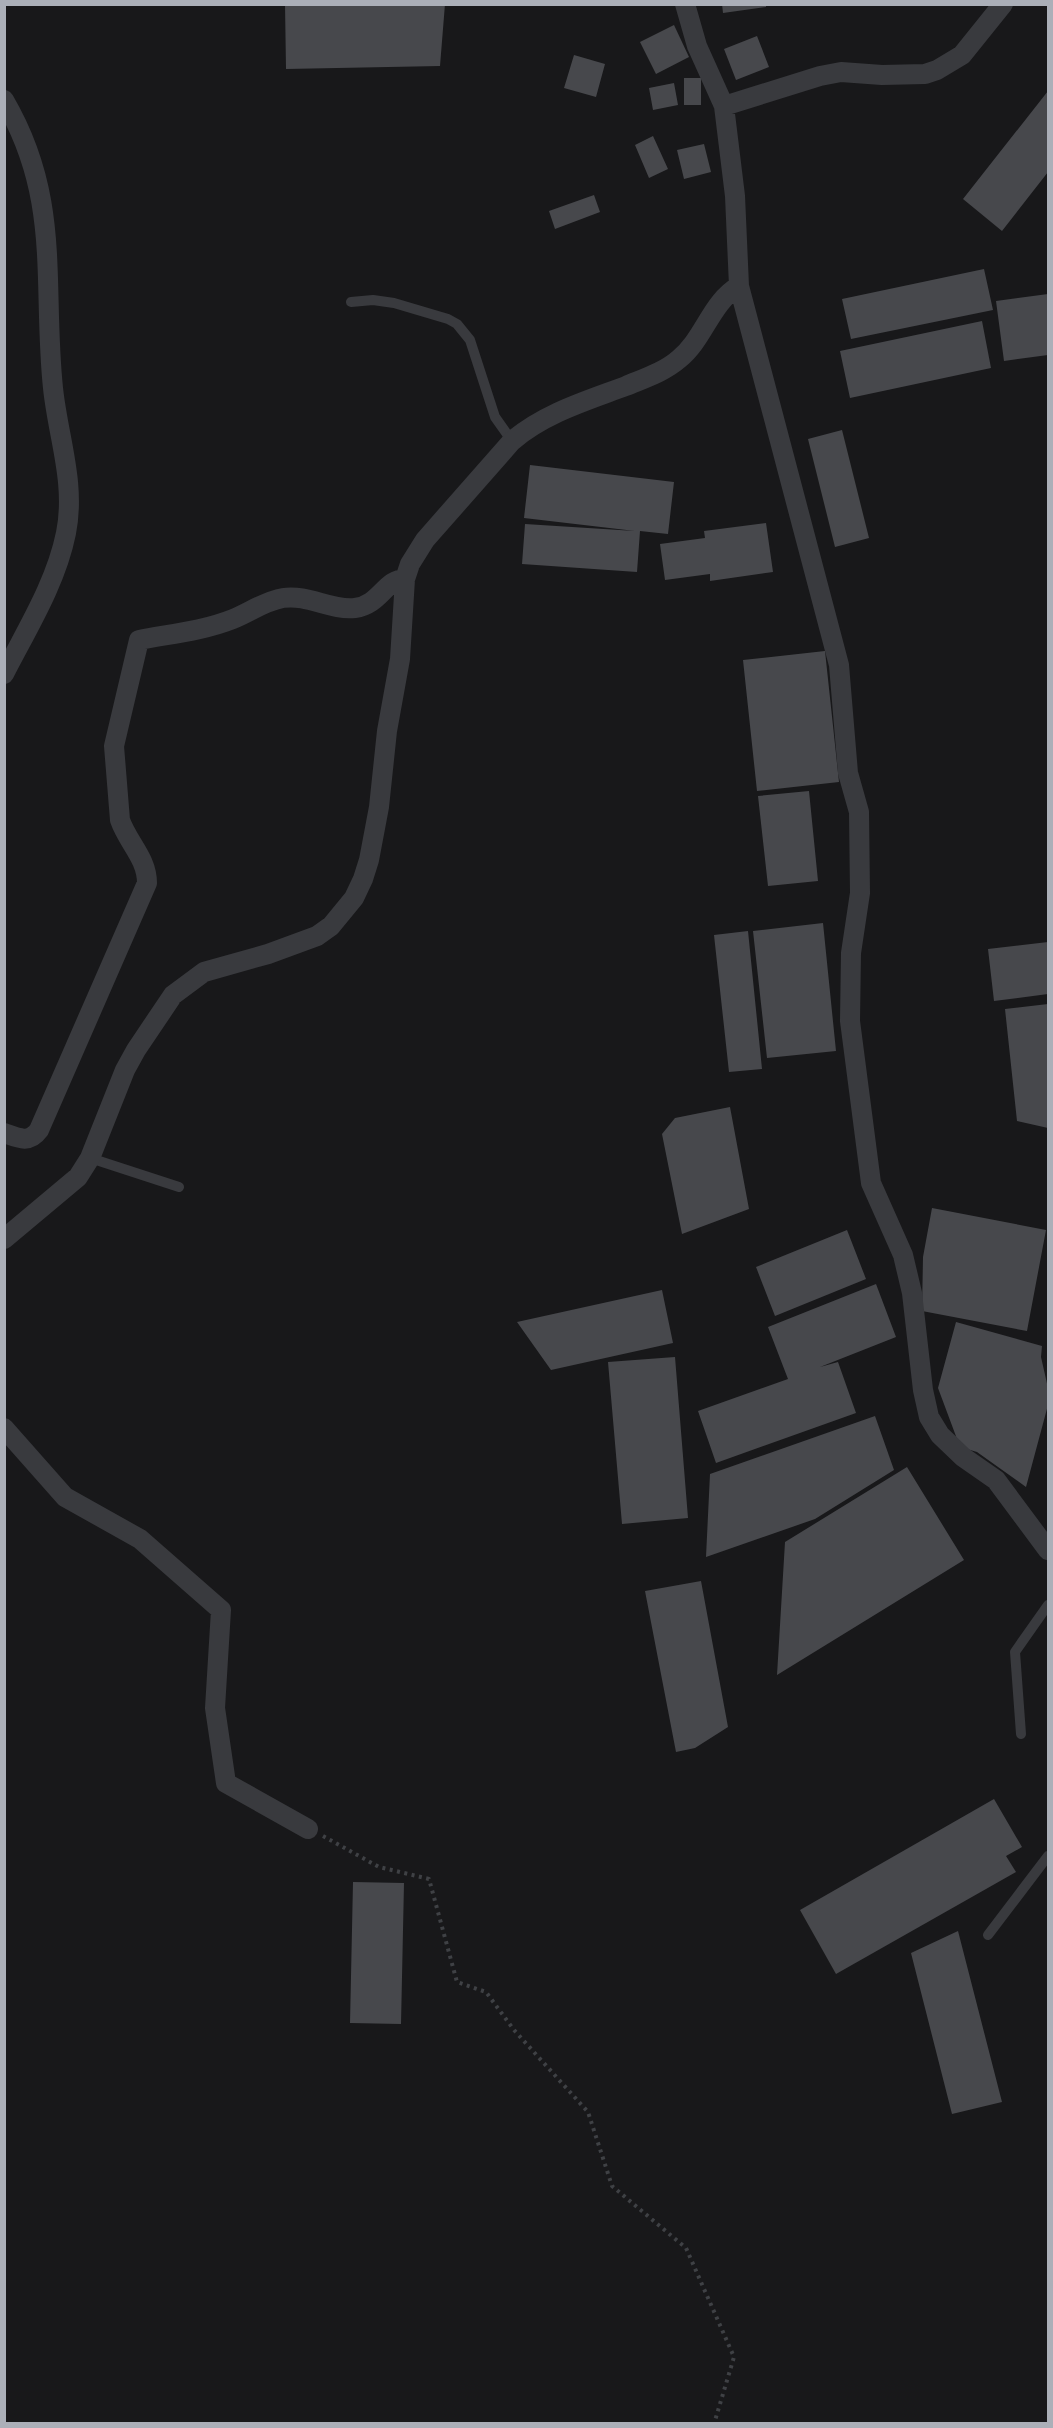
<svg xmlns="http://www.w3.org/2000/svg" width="1053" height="2428" font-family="'DejaVu Sans',sans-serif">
<rect width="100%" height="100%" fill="#18181a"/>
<path fill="#47484c" d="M285,4H445L440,66L286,69Z
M722,4H766V7L723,13Z
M674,25L689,57L656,74L640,42Z
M757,36L769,67L736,80L724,49Z
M574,55L605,64L596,97L564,88Z
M684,78H701V105H684Z
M674,83L678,105L653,110L649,88Z
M1048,91V172L1002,231L963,199Z
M653,136L668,169L649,178L635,145Z
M704,144L711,172L684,179L677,150Z
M594,195L600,212L555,229L549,211Z
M984,269L993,310L851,339L842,299Z
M1048,294V355L1004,361L996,301Z
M982,321L991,368L850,398L840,351Z
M842,430L869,538L835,547L808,439Z
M530,465L674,482L668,534L640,531L637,572L522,564L525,524L635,531L524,518Z
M766,523L773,572L710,581V574L665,580L660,544L705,538L704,531Z
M825,651L839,782L757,791L743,660Z
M809,791L818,881L768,886L758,796Z
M823,923L836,1051L767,1058L753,931Z
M748,931L762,1069L729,1072L714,935Z
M1048,942V994L994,1001L988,949Z
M1048,1004V1128L1017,1121L1005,1009Z
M730,1107L749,1209L682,1234L662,1134L675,1118Z
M932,1208L1046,1230L1027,1331L922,1311L923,1257Z
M847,1230L866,1279L775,1316L756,1267Z
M876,1284L896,1337L820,1367L838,1362L856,1413L716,1463L698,1411L788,1379L768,1327Z
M662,1290L673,1343L551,1370L517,1322Z
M956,1322L1042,1346L1041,1357L1048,1388V1405L1026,1487L977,1452L960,1447L938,1388Z
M675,1357L688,1518L622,1524L608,1362Z
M875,1416L894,1470L815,1519L706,1557L710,1474Z
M907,1467L964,1560L777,1675L785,1542Z
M701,1581L728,1727L695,1748L676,1752L645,1591Z
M994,1799L1022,1847L1006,1856L1016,1872L836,1974L800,1910Z
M353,1882L404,1883L401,2024L350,2023Z
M958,1931L1002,2102L952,2114L911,1953Z"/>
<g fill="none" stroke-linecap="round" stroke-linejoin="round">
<path stroke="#3f4145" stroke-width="4" stroke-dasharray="3 4.5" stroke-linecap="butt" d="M323,1836L379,1867L429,1879L457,1982L486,1992L514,2030L588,2112L612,2186L686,2248L734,2357L714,2424"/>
<path stroke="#393a3e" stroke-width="10" d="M351,302L373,300L394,303L448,319L457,324L470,340L495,417L512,441
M90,1158L179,1187
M1021,1734L1015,1652L1048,1605
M988,1935L1048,1856"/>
<path stroke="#393a3e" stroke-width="20" d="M685,4L697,46L724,106L735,196L739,286L839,665L848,773L859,812L860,893L851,953L850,1021L871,1183L903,1255L912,1293L923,1390L929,1417L940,1435L963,1457L996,1480L1048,1550
M4,100C62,199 42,282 53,388C58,437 76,483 66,533C56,583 27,629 4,674
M724,106L820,76L841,72L882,75L925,74L937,70L962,55L1003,4
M4,1133C18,1138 29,1144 39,1130L147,883C147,858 128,843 120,820L114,746L139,640C170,634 203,631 233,619C250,612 265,601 283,598C308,594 331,611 355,608C380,605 385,579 405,579
M4,1239L78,1177L90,1158L125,1070L136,1050L173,995L204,972L268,954L317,936L331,926L354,898L363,879L369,860L379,807L387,731L400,659L405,579L410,564L425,540L512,441C545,413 586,401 626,386C645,378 664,372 679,359C704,339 711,302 739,286
M4,1428L65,1497L140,1539L221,1610L215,1708L226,1783L308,1829"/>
</g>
<rect width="1053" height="2428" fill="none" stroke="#abafb8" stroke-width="12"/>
</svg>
